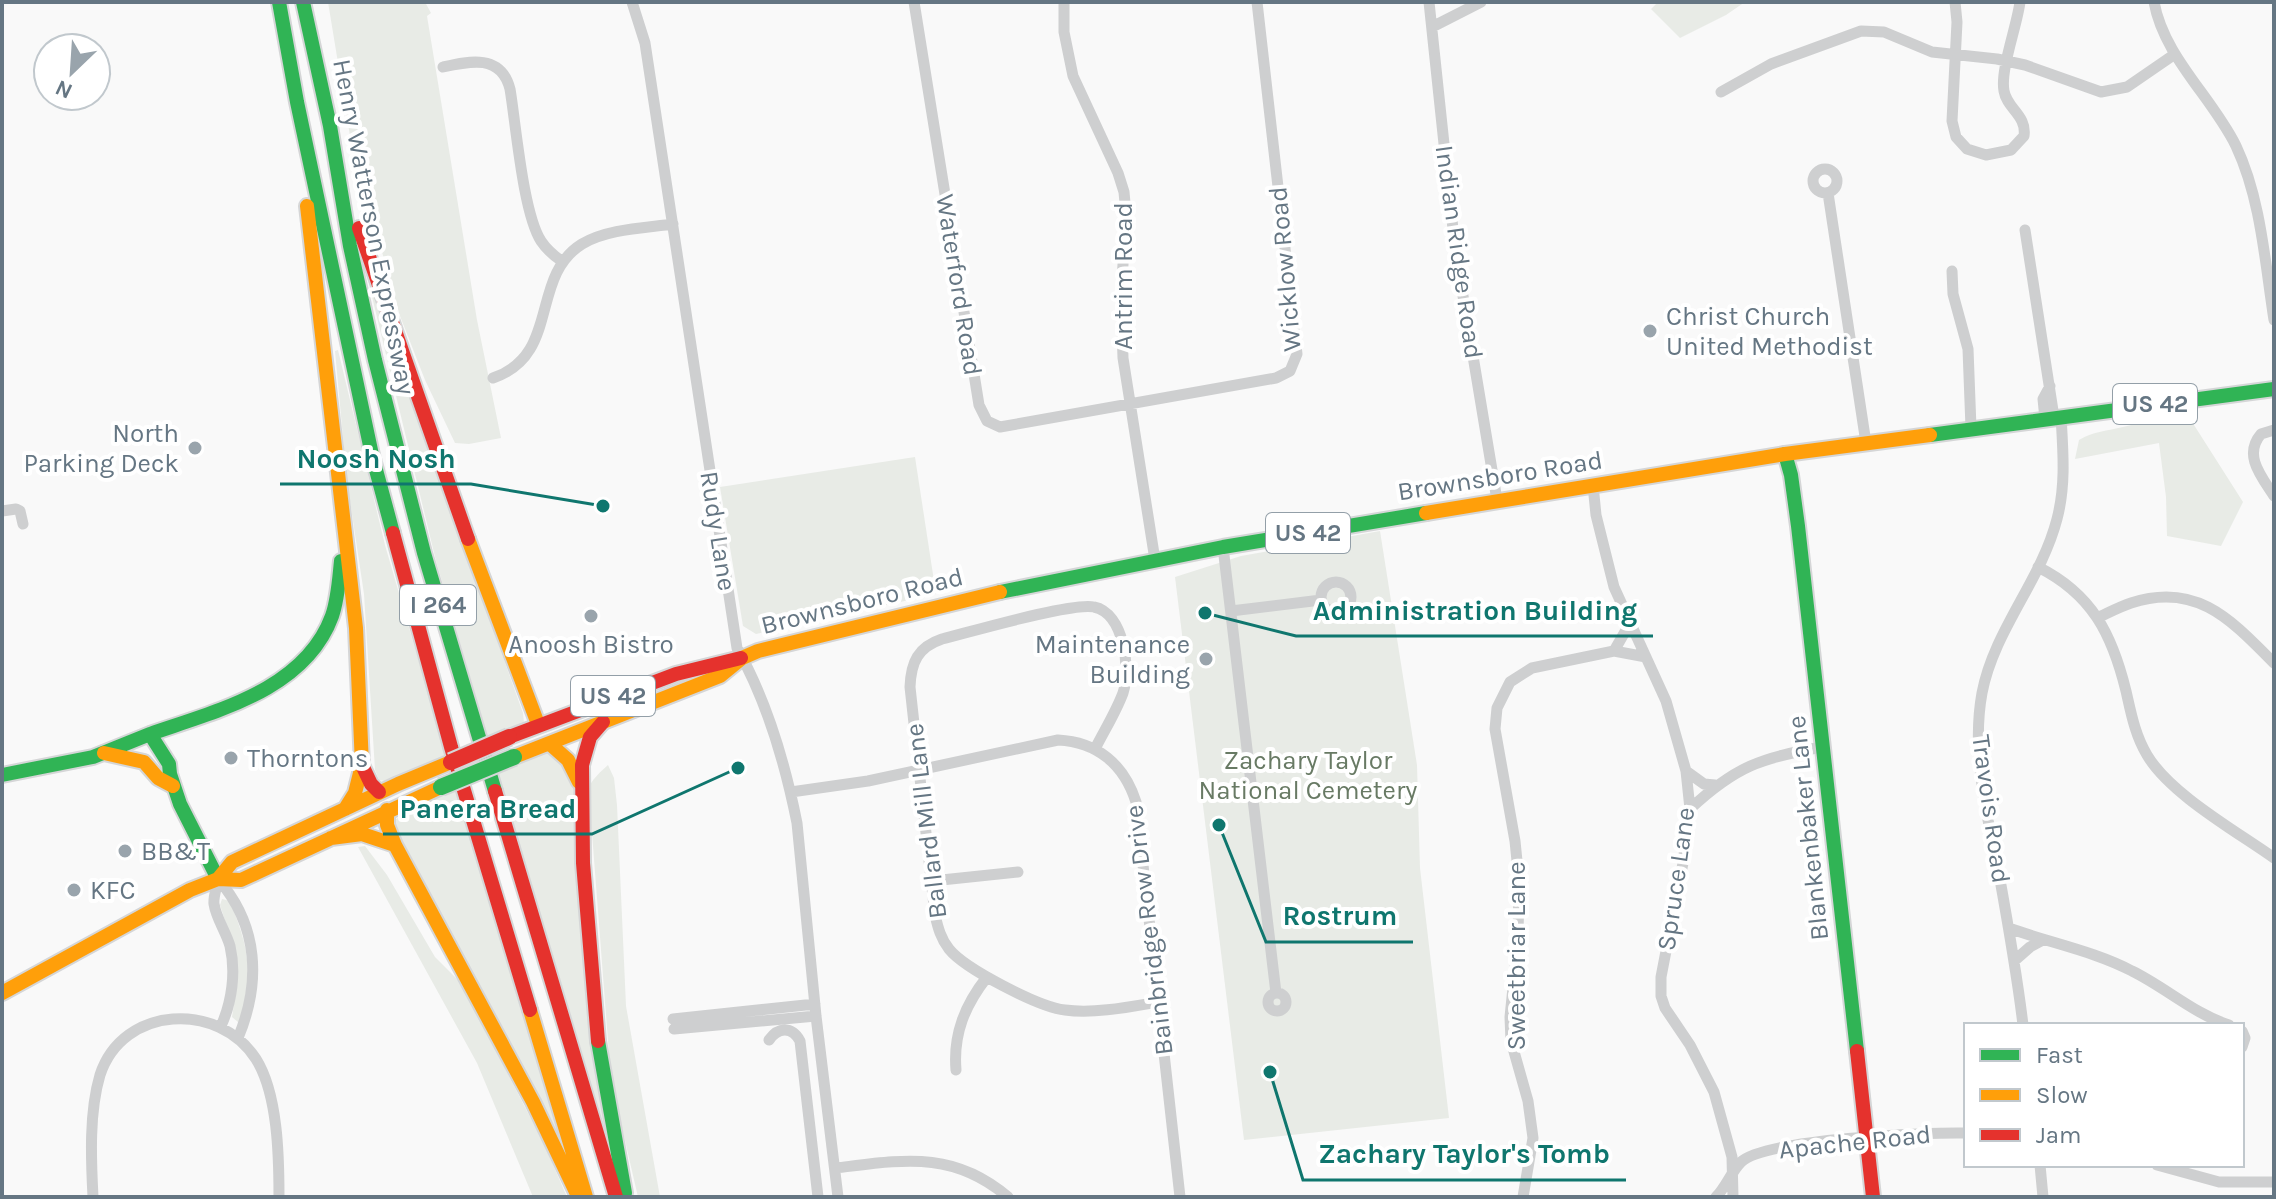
<svg xmlns="http://www.w3.org/2000/svg" width="2276" height="1199" font-family="Karla,sans-serif">
<rect width="100%" height="100%" fill="#f9f9f9"/>
<path fill="#e8ebe6" d="M328,2H425L431,13L427,16L477,320L501,438L469,444L455,443L425,380L400,316L351,142Z
M1658,2H1745L1726,15L1680,38L1651,9Z
M367,276L523,713L524,723L488,738L436,561Z
M338,350L385,545L446,755L385,781L379,780L375,770L364,594L347,481L335,351Z
M2187,414L2243,502L2221,546L2167,536L2166,497L2159,443L2075,459L2079,440C2094,431 2107,431 2123,427C2145,422 2164,416 2187,414Z
M915,457L936,594L756,634L743,626L720,487Z
M1380,531L1417,765L1420,868L1449,1118L1244,1140L1175,577L1241,556Z
M551,751L557,756L573,789L604,1125L498,773Z
M608,765L614,778L617,805L626,1006L660,1197H638L611,1080L592,833C585,799 579,790 608,765Z
M457,789L565,1150L392,824L396,819L434,798Z
M365,846L387,875L435,957L461,983L544,1144L567,1197H533L477,1063L358,847Z
M222,899L230,901C250,952 252,967 241,1021L238,1022L232,1017L237,985L235,952L220,905Z"/>
<g fill="none" stroke-linecap="round" stroke-linejoin="round">
<defs>
<path id="fast" d="M279,2L297,102L372,455L393,533
M303,2L330,126L350,246L375,360L424,553L495,791
M1930,435L2274,389
M1785,454L1791,475L1798,526L1857,1051
M1000,592L1223,547L1426,513
M150,734L169,764L170,774L180,804L218,879
M150,734C216,711 305,690 332,616C338,599 339,580 341,561
M2,775L93,757L150,734
M598,1041L625,1193"/>
<path id="slow" d="M307,206L356,628L362,765L355,793L345,809
M1426,513L1785,454L1930,435
M468,539L538,724
M550,744L568,760L579,782
M104,753L144,762L158,778L173,786
M514,757L720,676L742,658L758,651L1000,592
M387,810V825L395,845L533,1102L576,1192
M331,838L362,834L395,845
M218,879L232,862L398,784L451,762
M2,993L190,890L218,879L241,880L441,787
M530,1010L586,1197"/>
<path id="jam" d="M359,228L468,539
M393,533L451,747L530,1010
M509,737L676,674L741,658
M362,765L371,784L379,792
M495,791L616,1197
M598,1041L583,863L582,765L590,737L603,722
M1857,1051L1873,1197"/>
</defs>
<use href="#fast" stroke="#d5d6d7" stroke-width="18"/>
<use href="#slow" stroke="#d5d6d7" stroke-width="18"/>
<use href="#jam" stroke="#d5d6d7" stroke-width="18"/>
<path stroke="#cecfd0" stroke-width="11" d="M632,2L645,43L737,648C767,701 785,763 797,823L816,1016L838,1197
M914,2L979,405L987,421L1000,427L1276,378L1290,371L1297,354L1257,2
M1064,2V32L1073,76L1118,173L1124,192L1126,214L1121,298L1123,358L1155,560
M1429,2L1455,248L1497,500
M1955,2L1957,22L1952,121L1956,137L1967,149L1986,155L2011,150L2024,136C2027,115 2007,109 2004,91C2000,70 2017,26 2020,2
M2154,2C2164,57 2212,97 2236,146C2261,199 2265,263 2274,320
M1432,27L1481,2
M443,67C470,61 501,54 510,89C516,125 523,213 541,241C547,250 554,256 563,262
M1721,92L1771,64L1861,31L1884,32L1932,52L1997,59L2025,65L2101,92L2127,87L2175,54
M1813 181a12 12 0 1 1 24 0a12 12 0 1 1-24 0Z
M1828,193L1866,443
M2025,230L2054,417
M1952,271L1953,294L1968,349L1971,428
M493,378C561,355 529,277 582,244C607,229 644,228 673,224
M2045,419L2043,399L2050,386
M2274,430L2261,434C2243,455 2261,476 2274,496
M1593,485L1596,515L1614,587L1666,701L1686,771L1690,809L1683,863L1661,977V996L1665,1008L1690,1045L1714,1092L1732,1157L1733,1197
M2,511L16,509L20,511L23,524
M1223,547L1276,993
M2038,567C2092,594 2112,634 2126,691C2131,713 2135,735 2147,755C2170,794 2236,831 2274,858
M1321 597a15 15 0 1 1 30 0a15 15 0 1 1-30 0Z
M1231,611L1321,600
M2097,618C2108,613 2119,607 2131,603C2197,581 2232,621 2274,663
M1614,651L1630,623
M1095,749C1104,731 1116,712 1123,693C1131,669 1124,613 1094,607C1072,602 970,632 942,639C918,647 911,662 910,687L935,915C938,928 941,939 949,949C965,969 1039,1007 1065,1010C1094,1014 1129,1007 1158,1002
M1686,771L1704,784L1715,785
M791,792L868,781L1058,740C1097,742 1124,764 1136,802L1180,1197
M1690,809C1736,766 1761,758 1822,747
M218,879C259,926 261,983 238,1038
M218,879C217,887 213,897 214,904C216,918 226,932 230,946C236,972 232,1002 221,1026
M932,881L1018,872
M2009,928C2050,943 2094,951 2132,971C2165,987 2194,1014 2229,1025
M2014,961L2030,947L2043,940
M1268 1002a9 9 0 1 1 18 0a9 9 0 1 1-18 0Z
M673,1019L815,1004
M2023,1025C2017,974 2008,924 1999,874C1987,815 1971,753 1982,693C1994,630 2041,581 2057,519C2066,485 2063,451 2061,416
M674,1029L816,1016
M2242,1031L2245,1038L2242,1047
M769,1040C778,1027 792,1026 800,1041L818,1197
M956,1070C953,1034 965,1005 987,977
M2040,1165L2043,1197
M2157,1165L2219,1182H2274
M836,1168C903,1160 953,1150 1008,1197
M93,1197C91,1159 89,1112 100,1075C123,1005 219,1001 256,1059C278,1094 279,1157 279,1197
M1523,1197L1533,1138L1528,1101L1511,1041L1510,1017L1518,938L1519,881L1515,841L1495,729L1497,708L1510,682L1532,668L1614,651L1646,657
M1716,1197C1726,1187 1731,1172 1741,1162C1765,1139 1928,1132 1966,1133"/>
<use href="#fast" stroke="#30b455" stroke-width="14"/>
<use href="#slow" stroke="#ff9f0a" stroke-width="14"/>
<use href="#jam" stroke="#e5322d" stroke-width="14"/>
<defs>
<path id="fast-bridge" d="M441,787L514,757"/>
<path id="jam-bridge" d="M451,762L509,737"/>
</defs>
<use href="#fast-bridge" stroke="#d5d6d7" stroke-width="20" stroke-linecap="butt"/>
<use href="#jam-bridge" stroke="#d5d6d7" stroke-width="20" stroke-linecap="butt"/>
<use href="#fast-bridge" stroke="#30b455" stroke-width="16"/>
<use href="#jam-bridge" stroke="#e5322d" stroke-width="16"/>
</g>
<g fill="#99a4ac" stroke="#fff" stroke-width="3">
<circle cx="1650" cy="331" r="8"/>
<circle cx="195" cy="448" r="8"/>
<circle cx="591" cy="616" r="8"/>
<circle cx="1206" cy="659" r="8"/>
<circle cx="231" cy="758" r="8"/>
<circle cx="125" cy="851" r="8"/>
<circle cx="74" cy="890" r="8"/>
</g>
<g text-anchor="middle" dominant-baseline="central" stroke-width="8" stroke-linejoin="round" paint-order="stroke">
<g fill="#fff" stroke="#939fa8" stroke-width="2">
<rect x="2113" y="384" width="84" height="40" rx="6"/>
<rect x="1266" y="513" width="84" height="40" rx="6"/>
<rect x="400" y="585" width="76" height="40" rx="6"/>
<rect x="571" y="676" width="84" height="40" rx="6"/>
</g>
<g font-size="24" font-weight="bold" fill="#657683">
<text x="2155" y="404">US 42</text>
<text x="1308" y="533">US 42</text>
<text x="438" y="605">I 264</text>
<text x="613" y="696">US 42</text>
</g>
<g font-size="26" fill="#657683" stroke="#fff">
<text transform="translate(374 227) rotate(79)">Henry Watterson Expressway</text>
<text transform="translate(1459 252) rotate(82)">Indian Ridge Road</text>
<text transform="translate(1285 269) rotate(-95)">Wicklow Road</text>
<text transform="translate(1123 276) rotate(-90)">Antrim Road</text>
<text transform="translate(959 285) rotate(81)">Waterford Road</text>
<text transform="translate(1500 476) rotate(-9)">Brownsboro Road</text>
<text transform="translate(718 531) rotate(81)">Rudy Lane</text>
<text transform="translate(862 601) rotate(-14)">Brownsboro Road</text>
<text transform="translate(1991 809) rotate(82)">Travois Road</text>
<text transform="translate(926 821) rotate(-97)">Ballard Mill Lane</text>
<text transform="translate(1808 828) rotate(-96)">Blankenbaker Lane</text>
<text transform="translate(1676 879) rotate(-82)">Spruce Lane</text>
<text transform="translate(1149 930) rotate(-97)">Bainbridge Row Drive</text>
<text transform="translate(1516 956) rotate(-90)">Sweetbriar Lane</text>
<text transform="translate(1855 1142) rotate(-6)">Apache Road</text>
</g>
<g font-size="26" fill="#657683" stroke="#fff" text-anchor="start">
<text x="1666" y="316">Christ Church<tspan x="1666" dy="30">United Methodist</tspan></text>
<text x="179" y="433" text-anchor="end">North<tspan x="179" dy="30">Parking Deck</tspan></text>
<text x="591" y="644" text-anchor="middle">Anoosh Bistro</text>
<text x="1190" y="644" text-anchor="end">Maintenance<tspan x="1190" dy="30">Building</tspan></text>
<text x="247" y="758">Thorntons</text>
<text x="141" y="851">BB&amp;T</text>
<text x="90" y="890">KFC</text>
</g>
<g font-size="26" fill="#687a64" stroke="#fff">
<text x="1308" y="760">Zachary Taylor<tspan x="1308" dy="30">National Cemetery</tspan></text>
</g>
</g>
<path fill="none" stroke="#0f766e" stroke-width="3" d="M603 506L471 484H280M1205 613L1296 636H1653M738 768L592 834H383M1219 825L1266 942H1413M1270 1072L1303 1180H1626"/>
<g fill="#0f766e" stroke="#fff" stroke-width="3">
<circle cx="603" cy="506" r="8"/>
<circle cx="1205" cy="613" r="8"/>
<circle cx="738" cy="768" r="8"/>
<circle cx="1219" cy="825" r="8"/>
<circle cx="1270" cy="1072" r="8"/>
</g>
<g font-size="28" text-anchor="middle" font-weight="bold" fill="#0f766e" stroke="#fff" stroke-width="8" stroke-linejoin="round" paint-order="stroke">
<text x="376" y="468">Noosh Nosh</text>
<text x="1475" y="620">Administration Building</text>
<text x="488" y="818">Panera Bread</text>
<text x="1340" y="925">Rostrum</text>
<text x="1464" y="1163">Zachary Taylor's Tomb</text>
</g>
<rect width="2276" height="1199" fill="none" stroke="#657683" stroke-width="8"/>
<rect x="1964" y="1023" width="280" height="144" fill="#ffffff" stroke="#c1c8cd" stroke-width="2"/>
<rect x="1980" y="1049" width="40" height="12" fill="#30b455" stroke="#c1c8cd" stroke-width="2"/>
<text x="2036" y="1063" font-size="24" fill="#657683">Fast</text>
<rect x="1980" y="1089" width="40" height="12" fill="#ff9f0a" stroke="#c1c8cd" stroke-width="2"/>
<text x="2036" y="1103" font-size="24" fill="#657683">Slow</text>
<rect x="1980" y="1129" width="40" height="12" fill="#e5322d" stroke="#c1c8cd" stroke-width="2"/>
<text x="2036" y="1143" font-size="24" fill="#657683">Jam</text>
<g transform="translate(72 72) rotate(205)"><circle r="38" fill="#ffffff" stroke="#c1c8cd" stroke-width="2"/>
<path d="M0-6L14 30L0 20L-14 30Z" fill="#99a4ac"/>
<text y="-12" font-size="22" font-weight="bold" text-anchor="middle" fill="#657683">N</text>
</g>
</svg>
